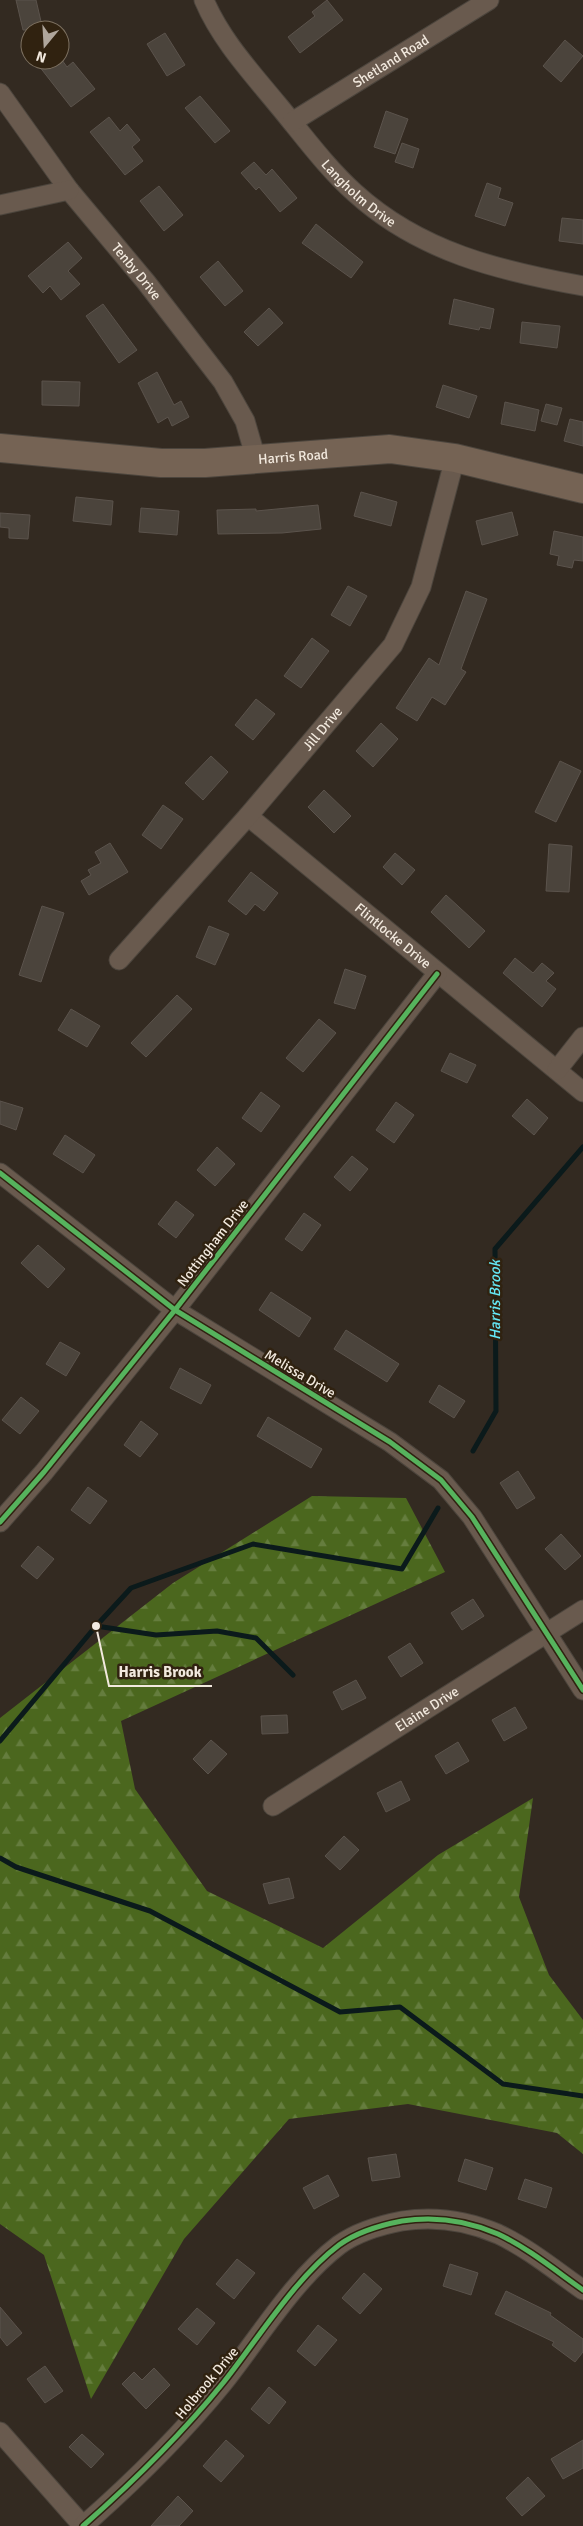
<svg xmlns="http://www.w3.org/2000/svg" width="583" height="2526" font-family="Signika,sans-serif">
<defs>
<pattern id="forest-firs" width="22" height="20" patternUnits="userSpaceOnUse" patternTransform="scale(1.25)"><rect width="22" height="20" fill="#4b671e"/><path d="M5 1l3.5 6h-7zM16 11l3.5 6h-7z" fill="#657d3e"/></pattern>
</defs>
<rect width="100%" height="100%" fill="#332a21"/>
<path fill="url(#forest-firs)" d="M312,1496L406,1498L445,1572L121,1721L135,1789L207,1891L323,1948L438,1855L533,1798L519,1897L549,1975L583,2020V2154L557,2133L408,2104L289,2119L184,2239L91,2399L44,2255L0,2224V1718L173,1583Z"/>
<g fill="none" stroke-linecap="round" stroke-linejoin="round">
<path stroke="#0b1a1b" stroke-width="5" d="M473,1451L496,1411L495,1249L583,1147
M96,1626L156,1635L217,1631L256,1638L293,1675
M0,1741L96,1626L131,1588L253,1544L402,1569L438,1508
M0,1858L16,1867L150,1911L340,2012L400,2007L503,2084L583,2096"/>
</g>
<path fill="#4b443c" stroke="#5b534c" d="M16,0H36L43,30H23Z
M327,0L343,20L300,53L288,37L315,16L312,12Z
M165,33L185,65L167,76L147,44Z
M565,40L583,56L561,82L543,66Z
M46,60H62L67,67L73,62L95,89L71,107L39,66Z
M200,96L230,131L215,143L185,108Z
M386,111L408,119L395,154L374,147Z
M109,117L120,131L127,124L140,140L132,147L143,161L125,175L90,132Z
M402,143L419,149L413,168L395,162Z
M254,162L266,175L272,169L297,198L280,212L259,187L256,190L241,173Z
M487,183L501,188L498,198L513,203L505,226L475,216Z
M159,186L183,215L164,231L140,201Z
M562,218L583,220V244L559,241Z
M316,224L363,262L351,278L302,243Z
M68,242L82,258L68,271L80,284L61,300L50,286L43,293L28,276Z
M218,261L243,291L225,306L200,277Z
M454,299L494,309L490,329L480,327L479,330L449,324Z
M103,304L137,350L119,363L86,316Z
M269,308L283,323L258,346L244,332Z
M522,322L560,326L557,348L520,343Z
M157,372L174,405L181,401L189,417L172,426L168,417L158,423L138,383Z
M42,381L80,382L79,406L42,405Z
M443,385L477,396L469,418L436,407Z
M505,402L539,410L535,431L501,424Z
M546,404L562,408L557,425L541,421Z
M570,419L583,422V446L564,441Z
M361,492L397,502L391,526L354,516Z
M76,497L113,501L111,525L73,521Z
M318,505L321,529L282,533L218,534L217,510L256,509V511Z
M141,508L179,511L177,535L139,532Z
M512,512L518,535L482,545L476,521Z
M0,513L30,515L28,539L9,538V528L0,527Z
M554,531L583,537V561L574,560L572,568L557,565L559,556L550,554Z
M348,586L367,596L350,626L331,615Z
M466,591L487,599L461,669L466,672L445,705L432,697L417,721L396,708L429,658L439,665Z
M312,638L329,651L301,688L284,676Z
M256,699L275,714L253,740L235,725Z
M381,723L398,739L373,767L356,751Z
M211,756L228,772L203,800L185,783Z
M560,761L581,771L556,822L535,812Z
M324,790L351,816L334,833L308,807Z
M163,805L183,819L161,849L142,835Z
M110,843L128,872L89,895L81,881L91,875L88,870L101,863L95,852Z
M549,844L572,846L569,892L546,891Z
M395,853L415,870L402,885L383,867Z
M251,872L278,893L264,911L255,904L246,915L228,901Z
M446,895L485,931L469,948L431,912Z
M42,906L64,913L41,982L19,975Z
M209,926L229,934L215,965L196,957Z
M515,958L533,973L542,963L554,973L546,981L556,989L542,1007L503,973Z
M345,969L366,976L355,1009L334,1003Z
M177,995L192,1009L146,1057L131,1043Z
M71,1009L100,1026L87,1047L58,1030Z
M319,1019L336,1033L303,1072L286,1058Z
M450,1053L476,1065L467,1083L441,1071Z
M261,1092L280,1106L261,1132L242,1118Z
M527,1099L548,1118L534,1135L512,1116Z
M0,1101L23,1108L16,1130L0,1124Z
M396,1102L414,1115L394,1143L376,1130Z
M65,1135L95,1155L83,1173L53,1154Z
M217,1147L235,1164L215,1186L197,1170Z
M352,1156L368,1169L350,1191L334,1177Z
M176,1201L194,1215L176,1238L158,1224Z
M304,1213L321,1225L302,1251L285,1239Z
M38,1245L65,1269L48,1288L21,1263Z
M271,1292L311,1318L299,1337L259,1310Z
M346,1330L399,1364L387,1382L334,1349Z
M60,1342L80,1353L66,1376L46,1364Z
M180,1368L211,1385L201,1404L170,1388Z
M439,1385L465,1401L454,1418L429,1402Z
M21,1397L39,1411L20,1434L2,1420Z
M268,1417L322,1449L311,1468L257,1436Z
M141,1421L158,1434L140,1457L124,1445Z
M518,1471L535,1498L517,1509L500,1483Z
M88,1487L107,1501L90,1524L71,1510Z
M561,1534L581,1556L565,1570L545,1549Z
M38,1546L54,1559L37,1579L21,1566Z
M473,1599L484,1616L462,1630L451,1613Z
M410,1643L423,1663L401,1677L388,1657Z
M356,1680L366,1698L342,1710L333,1692Z
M515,1707L527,1728L504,1741L492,1720Z
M287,1715L288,1733L262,1734L261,1716Z
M211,1740L227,1754L208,1774L193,1759Z
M458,1742L469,1761L446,1774L435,1756Z
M401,1781L410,1800L386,1812L377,1793Z
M344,1836L359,1850L340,1870L325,1856Z
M289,1878L294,1898L269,1904L263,1884Z
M396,2154L400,2177L372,2181L368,2158Z
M465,2159L493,2168L486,2190L458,2181Z
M328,2175L339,2196L314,2209L303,2188Z
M525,2179L552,2188L546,2208L518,2199Z
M237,2259L255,2273L234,2299L216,2284Z
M450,2264L478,2273L471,2295L443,2286Z
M364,2273L382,2289L360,2314L342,2298Z
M506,2291L551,2313L550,2315L583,2339V2352L575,2362L552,2345L554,2342L495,2314Z
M0,2307L22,2333L7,2346L0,2337Z
M197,2308L215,2323L197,2345L178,2329Z
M318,2325L337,2340L315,2366L297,2351Z
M45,2366L63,2391L45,2403L27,2379Z
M154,2368L170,2385L146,2409L122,2384L134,2372L142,2380Z
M269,2387L286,2402L269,2424L251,2409Z
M82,2434L104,2454L91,2468L69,2447Z
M226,2440L244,2456L221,2482L203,2466Z
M583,2440V2468L563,2479L551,2459Z
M528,2477L545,2496L522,2516L506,2498Z
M178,2496L193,2511L179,2526H151Z"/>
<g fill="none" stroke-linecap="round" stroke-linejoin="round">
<defs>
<g id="street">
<path id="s1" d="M204,0C221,40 251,72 278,105C303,135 326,167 355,193C420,252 500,271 583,286"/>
<path id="s2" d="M0,93L69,190L146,282L223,382L245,421L256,459"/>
<path id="s3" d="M292,122L489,0"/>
<path d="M0,205L69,190"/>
<path id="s4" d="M248,816L583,1092"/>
<path id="s5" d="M119,960L248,816L393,645L421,587L455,458"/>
<path d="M557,1070L583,1037"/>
<path d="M0,1173L175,1310L390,1442L441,1480L472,1517L583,1690"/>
<path d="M0,1522L44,1472L175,1310L437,974"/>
<path id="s6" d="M273,1806L583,1610"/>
<path d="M0,2432L83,2526"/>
<path d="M83,2526C133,2482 181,2435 223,2383C258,2339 295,2278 339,2245C357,2232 381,2225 402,2221C434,2216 468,2221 498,2234C528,2248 556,2271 583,2290"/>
</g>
<g id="secondary">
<path id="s7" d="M0,448L161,463H205L390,449L455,458L583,489"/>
</g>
</defs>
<use href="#street" stroke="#4c453d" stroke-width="21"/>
<use href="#secondary" stroke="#4c453d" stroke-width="30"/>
<use href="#street" stroke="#695a4e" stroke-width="19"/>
<use href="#secondary" stroke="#756354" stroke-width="28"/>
<defs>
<path id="cycleway" d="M0,1173L175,1310L390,1442L441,1480L472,1517L583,1690
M0,1522L44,1472L175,1310L437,974
M83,2526C133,2482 181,2435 223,2383C258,2339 295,2278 339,2245C357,2232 381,2225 402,2221C434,2216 468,2221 498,2234C528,2248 556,2271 583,2290"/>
</defs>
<use href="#cycleway" stroke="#302210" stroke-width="8"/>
<use href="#cycleway" stroke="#56b35d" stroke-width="5"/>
</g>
<g text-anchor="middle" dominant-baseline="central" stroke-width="5" stroke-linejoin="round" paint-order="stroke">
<g font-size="14" fill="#f2e9de" stroke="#302210">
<text stroke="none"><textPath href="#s3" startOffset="116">Shetland Road</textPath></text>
<text stroke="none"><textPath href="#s1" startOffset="249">Langholm Drive</textPath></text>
<text stroke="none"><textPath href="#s2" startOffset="225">Tenby Drive</textPath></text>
<text stroke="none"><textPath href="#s7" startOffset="294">Harris Road</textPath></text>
<text stroke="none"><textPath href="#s5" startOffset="308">Jill Drive</textPath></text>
<text stroke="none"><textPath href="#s4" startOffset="188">Flintlocke Drive</textPath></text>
<text transform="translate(213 1243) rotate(-52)">Nottingham Drive</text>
<text transform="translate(300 1374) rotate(31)">Melissa Drive</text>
<text stroke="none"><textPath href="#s6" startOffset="182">Elaine Drive</textPath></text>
<text transform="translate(207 2383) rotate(-50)">Holbrook Drive</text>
</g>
<g font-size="15" font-style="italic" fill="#65e9f6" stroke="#302210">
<text transform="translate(495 1300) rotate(-90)">Harris Brook</text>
</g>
</g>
<path fill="none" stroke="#f2e9de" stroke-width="2" d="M96 1626L109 1686H212"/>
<circle fill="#f2e9de" stroke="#302210" stroke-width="2" cx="96" cy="1626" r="5"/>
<g font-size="15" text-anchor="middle" font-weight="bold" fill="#f2e9de" stroke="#302210" stroke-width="5" stroke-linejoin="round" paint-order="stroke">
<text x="160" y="1677">Harris Brook</text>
</g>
<g transform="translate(45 45) rotate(198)"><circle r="24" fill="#302210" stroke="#7e7262"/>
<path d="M0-4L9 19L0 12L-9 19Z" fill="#afa69c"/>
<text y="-8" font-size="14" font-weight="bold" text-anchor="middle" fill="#f2e9de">N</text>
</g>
</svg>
